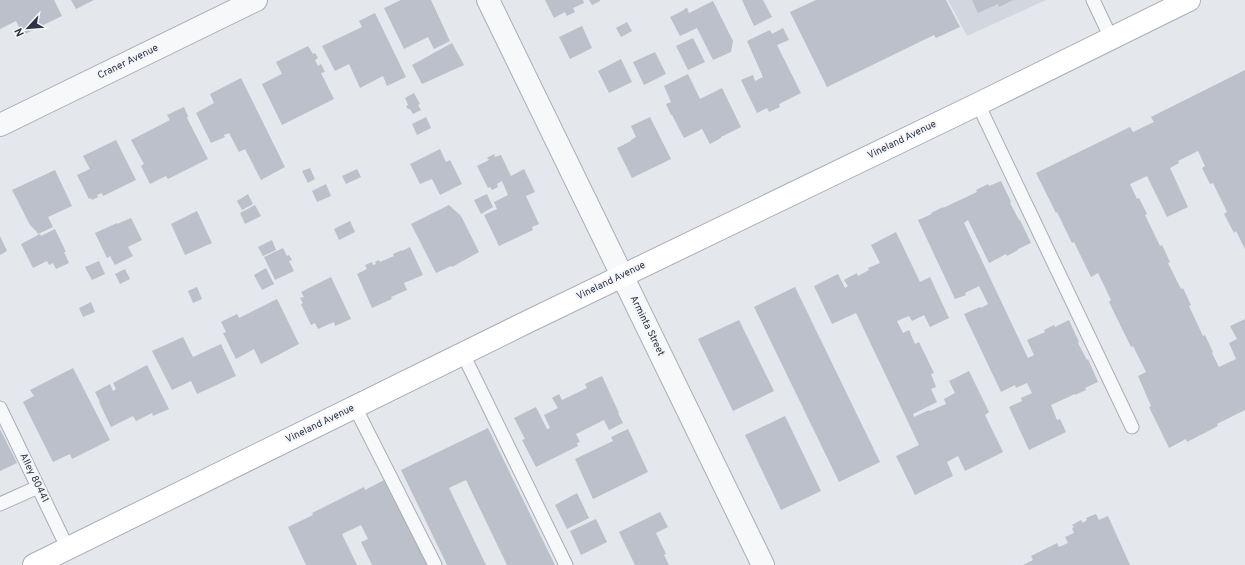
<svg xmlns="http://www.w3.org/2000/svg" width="1245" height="565" font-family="Overpass,sans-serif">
<rect width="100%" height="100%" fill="#e4e7ec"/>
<path fill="#d2d6de" d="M948,0H1046L967,36Z"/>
<path fill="#bbc0ca" d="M0,0H54L62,16L23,35L16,21L0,29Z
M71,0H94L76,9Z
M401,0H431L450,41L434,49L428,37L404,49L384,8Z
M545,0H583L584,3L573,8L575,12L567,16L565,12L554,18Z
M589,0H600V1L592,5Z
M742,0H763L772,17L754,26Z
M816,0H946L960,27L936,38L934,35L827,87L790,12Z
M972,0H1013L999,7L998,4L978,13Z
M713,1L733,41L731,52L713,60L697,28L680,36L670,17L684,10V9L687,8L689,13Z
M375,13L406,77L387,86L383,76L360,88L349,64L335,71L322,46L362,27L359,21Z
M627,22L632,31L621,37L616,28Z
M582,26L592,48L570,59L559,37Z
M783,28L789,40L777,45L801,93L779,104L780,107L769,112L767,108L757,113L741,80L753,75L755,81L763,77L747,41L770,30L772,34Z
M693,38L705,62L688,70L676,46Z
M452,43L464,65L422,84L412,65Z
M308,46L313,54L315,53L318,58L315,60L318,66L321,64L325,72L321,73L334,99L282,125L262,84L282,74L276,62Z
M655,52L666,74L644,85L633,62Z
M621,59L632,82L609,93L598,71Z
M1245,70V249L1236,231L1234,233L1224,214L1227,212L1213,183L1210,184L1202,168L1205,166L1198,151L1178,161L1179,163L1170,168L1188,207L1167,217L1147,176L1130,184L1137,199L1139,198L1147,214L1145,215L1160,246L1162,245L1170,262L1168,263L1181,289L1183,288L1191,305L1189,306L1203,336L1205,335L1213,352L1212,353L1219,367L1236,359L1229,343L1237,339L1230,326L1245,319V410L1217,424L1218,426L1187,442L1186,439L1169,448L1149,407L1151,406L1138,376L1146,372L1133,346L1131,347L1109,302L1111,300L1098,273L1091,277L1074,242L1072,243L1057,212L1056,213L1036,173L1130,127L1133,132L1154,122L1151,117Z
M688,74L700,99L722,88L741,127L721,137V138L710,144L702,129L684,138L672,115H671L666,104L671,102L664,86Z
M241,78L285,167L261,180L245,149L239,152L229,133L224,135L225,137L211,143L196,113L214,103L210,94Z
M414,93L420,104L418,105L421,110L413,114L410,109H408L406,106L408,105L405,98Z
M184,107L188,116L187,118L208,159L168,179L166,176L150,184L141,166L144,164L131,140L170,120L167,115Z
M426,117L431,128L417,135L412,124Z
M650,117L671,159L632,178L617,148L631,141V140L636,137L631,126Z
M116,140L136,180L103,196L102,193L97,195L98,197L92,200L91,198L89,199L77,175L90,169L83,156Z
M440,149L446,162L450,160L462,184L440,195L432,179L420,184L410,164Z
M494,154L495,157L501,155L511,176L524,169L535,192L526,196L539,224L532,227L533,230L499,246L484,215L497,209L494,202L508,195L502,181L497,184L498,187L492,190L490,187L488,188L477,166L489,160L487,158Z
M310,168L315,179L308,183L302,171Z
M357,169L361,177L346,184L342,176Z
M55,170L72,206L48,217L53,227L38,234L36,231L30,225L12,190Z
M1001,181L1011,202L1010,203L1019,220H1020L1031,243L1018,249V250L1007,256L1006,254L989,263L968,220L964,223L1028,358L1034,355L1027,340L1045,332L1044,330L1054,325L1055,327L1069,320L1079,342L1078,343L1087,360L1088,359L1098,382L1085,388L1086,390L1075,395V394L1051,405L1057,420L1060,419L1066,432L1029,450L1009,407L1022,401L1021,398L1032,393L1027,383L1016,388L1015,385L1001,392L964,314L980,307L981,308L988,304L979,286L965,293L966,295L955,299L918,220L932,214L931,213L943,207V208L977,192L976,190L988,184L989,186Z
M326,184L331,196L317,202L312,191Z
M248,194L253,204L242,210L237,201Z
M487,194L493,207L481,214L474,200Z
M255,205L261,216L245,224L240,213Z
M449,205L461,216L479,252L452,267L451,266L436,273L411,224Z
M197,211L212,243L185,255L171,224Z
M131,218L142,240L128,247L133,256L115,265L110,256L107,258L95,233L117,223V224Z
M350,221L355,232L339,240L334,229Z
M55,229L66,252H64L69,263L56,269L53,263L49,265L47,261L33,268L21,244L40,234L41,236Z
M896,232L920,282L930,277L949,318L930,327L924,315L912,321L909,316L897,321L903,333L909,330L915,344L919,342L934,373L931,374L936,387L931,389L937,402L913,414L914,417L929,410L930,411L946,404L944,399L955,393L949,381L969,371L989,412L985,415L1003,452L965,471L958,456L947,462L953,476L915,495L896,456L919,445L856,313L832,324L814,286L838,274L845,288L848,286L844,280L857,273L858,276L869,270L868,268L880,263L871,245Z
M0,236L7,251L0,255Z
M272,240L276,250L263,256L258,247Z
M410,247L423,275L404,283L407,290L391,297L392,299L372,308L357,274L367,269L365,265L372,262L373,265L376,264L375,262L379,260L380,262L394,256L393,254L402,250V251Z
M283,248L287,256L289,255L292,260L289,261L294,271L275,280L264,257Z
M99,261L105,274L92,280L85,267Z
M266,268L274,284L262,290L254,275Z
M125,269L130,279L120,284L115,274Z
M331,277L351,319L335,326L334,322L318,329L315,323L311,325L301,304L303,303L300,298L304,297L301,292Z
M197,287L202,299L193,303L188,291Z
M795,287L880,462L839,482L754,307Z
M277,299L299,344L261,364L254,349L236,359L223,333L226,332L221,322L237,314L239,318Z
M91,302L95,312L83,317L79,308Z
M739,320L774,391L733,411L698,339Z
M183,337L193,357L221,344L236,376L197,394L191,381L172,390L152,351Z
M147,365L169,409L153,416L152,413L136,421L133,416L111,427L99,402H100L95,392L110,384L113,391L116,389L113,383Z
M73,368L110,440L72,459L70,454L53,462L23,402L34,396L30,390Z
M602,376L619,413H618L623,423L609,430L604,420L576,434L580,442L577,443L578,446L536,467L522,440L525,439L514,418L536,407L547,429L550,428L544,415L558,408L552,398L559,394L562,400L587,388L585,384Z
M785,416L821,491L781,510L745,435Z
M488,428L555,565H507L466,480L449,488L486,565H447L401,470Z
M0,429L17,463L0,471Z
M628,429L648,472L593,499L575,459L613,441L611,437Z
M388,478L431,565H372L361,542L368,539L361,525L342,534L357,565H306L288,527L313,515L312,513L364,487L365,490Z
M577,493L589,518L567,529L555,505Z
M660,512L668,527L656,533L666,554L664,555L669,565H635L619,532Z
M1096,514L1099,520L1108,516L1130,565H1023L1033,560L1031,556L1057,543L1059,547L1068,543L1065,537L1074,533L1072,528L1074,527L1072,525L1081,520L1083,523L1087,520L1086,518Z
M596,519L607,542L581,555L570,531Z"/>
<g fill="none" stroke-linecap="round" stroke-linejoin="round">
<defs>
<path id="lane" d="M1093,0L1111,38
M978,104L1132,427
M463,354L566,565
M355,407L435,565
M0,408L68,549
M0,504L38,487"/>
<path id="street" d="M488,0L763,565
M0,125L256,0"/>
<path id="secondary" d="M34,565L523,324L978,104L1189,0"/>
</defs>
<use href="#lane" stroke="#a9aeb7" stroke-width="15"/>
<use href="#street" stroke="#a9aeb7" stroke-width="24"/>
<use href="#secondary" stroke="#a9aeb7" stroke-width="24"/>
<use href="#lane" stroke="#f7f8fa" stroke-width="13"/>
<use href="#street" stroke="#f7f8fa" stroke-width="22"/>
<use href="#secondary" stroke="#fff" stroke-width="22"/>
</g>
<g text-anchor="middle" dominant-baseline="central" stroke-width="4" stroke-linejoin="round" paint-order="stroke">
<g font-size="10" fill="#2b3445" stroke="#f4f6f9">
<text transform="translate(128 62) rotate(-26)">Craner Avenue</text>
<text transform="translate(902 140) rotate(-26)">Vineland Avenue</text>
<text transform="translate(611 281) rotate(-26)">Vineland Avenue</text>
<text transform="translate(647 326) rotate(64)">Arminta Street</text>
<text transform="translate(320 424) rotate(-26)">Vineland Avenue</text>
<text transform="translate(34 478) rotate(64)">Alley 80441</text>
</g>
</g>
<g transform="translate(28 28) rotate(244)" stroke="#f4f6f9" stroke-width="3" paint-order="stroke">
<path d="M0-3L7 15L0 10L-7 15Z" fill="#2b3445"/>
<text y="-6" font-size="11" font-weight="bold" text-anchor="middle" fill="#2b3445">N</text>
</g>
</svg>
